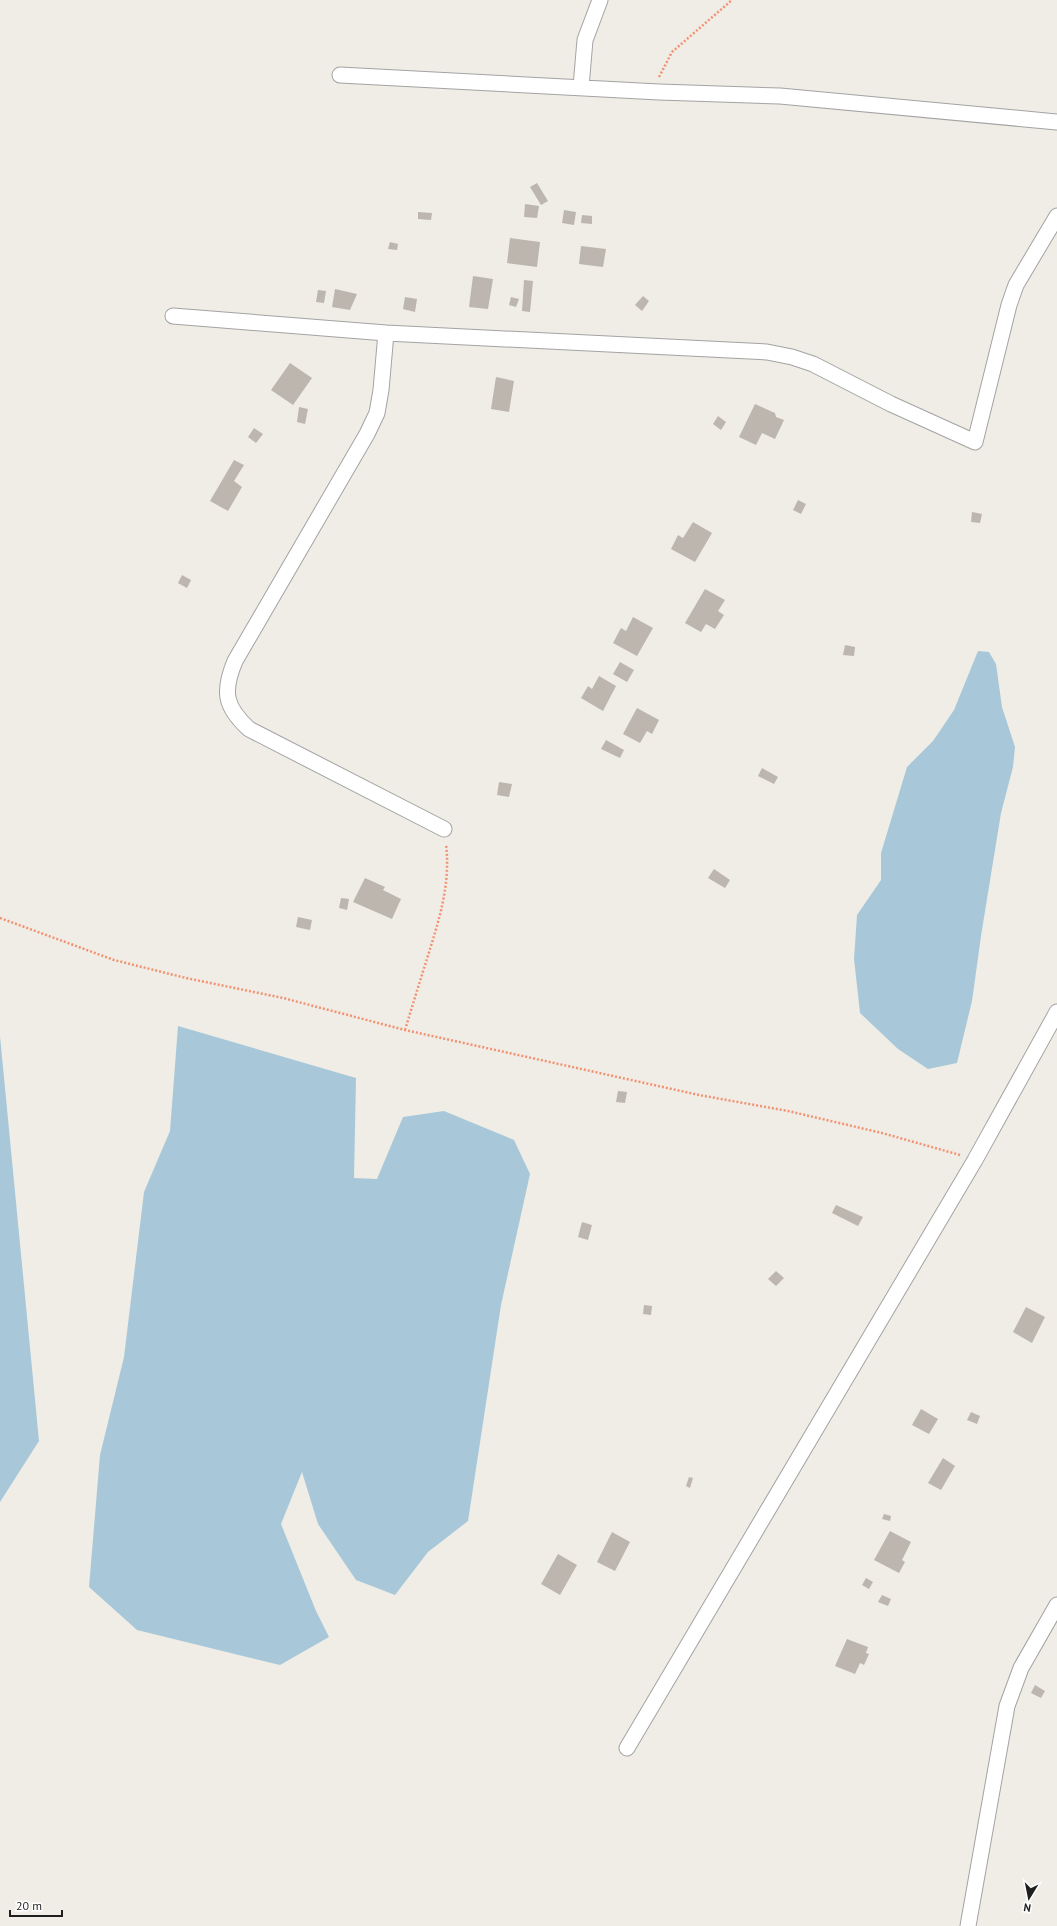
<svg xmlns="http://www.w3.org/2000/svg" width="1057" height="1926" font-family="'PT Sans',sans-serif">
<rect width="100%" height="100%" fill="#efede5"/>
<path fill="#a8c8da" d="M978,651L989,652L996,664L1002,707L1015,747L1013,767L1001,813L981,936L972,1001L957,1063L928,1069L898,1049L860,1013L854,959L857,915L881,880V853L907,767L933,741L954,710Z
M178,1026L356,1078L354,1178L377,1179L403,1117L444,1111L514,1140L530,1174L501,1305L468,1521L428,1552L395,1595L356,1580L318,1524L302,1472L281,1524L316,1611L329,1637L280,1665L137,1630L89,1587L100,1455L124,1357L144,1192L170,1131Z
M0,1036L39,1441L0,1502Z"/>
<path fill="#bcb6af" d="M537,183L548,201L541,205L530,187Z
M525,204L539,206L537,218L524,217Z
M564,210L576,212L574,225L562,223Z
M418,212L432,213L431,220L418,219Z
M582,215L592,216V224L581,223Z
M510,238L540,242L537,267L507,263Z
M390,242L398,244L397,250L388,249Z
M581,246L606,249L603,267L579,264Z
M473,276L493,279L488,309L469,307Z
M524,280L533,281L530,312L522,311Z
M335,289L357,294L350,310L332,307Z
M318,290L326,291L324,303L316,302Z
M643,296L649,301L642,311L635,305Z
M405,297L417,299L415,312L403,309Z
M511,297L519,299L516,307L509,305Z
M290,363L312,378L293,405L271,390Z
M496,377L514,381L509,412L491,409Z
M755,404L775,413L776,417L784,420L775,439L762,433L756,445L739,437Z
M299,407L308,409L305,424L297,422Z
M718,416L726,422L721,430L713,424Z
M254,428L263,434L256,443L248,437Z
M234,460L244,465L234,481L242,487L228,511L210,501Z
M798,500L806,504L801,514L793,510Z
M972,512L982,514L980,523L971,522Z
M693,522L712,533L695,562L671,549L678,535L683,538Z
M182,575L191,580L187,588L178,583Z
M705,589L725,600L718,611L724,615L715,629L706,624L701,632L685,623Z
M633,617L653,628L637,656L613,643L621,628L626,631Z
M845,645L855,647L854,656L843,655Z
M620,662L634,670L627,682L613,674Z
M599,676L616,686L603,711L581,698L588,686L592,689Z
M637,708L659,720L652,734L647,731L640,743L623,734Z
M606,740L624,750L620,758L601,749Z
M762,768L778,777L774,784L758,776Z
M499,782L512,784L509,797L497,795Z
M714,869L730,880L725,888L708,878Z
M365,878L385,887L383,890L401,899L392,919L353,902Z
M341,898L349,899L347,910L339,908Z
M298,917L312,920L310,930L296,927Z
M618,1091L627,1092L625,1103L616,1102Z
M836,1205L863,1217L858,1226L832,1213Z
M582,1222L592,1225L588,1240L578,1237Z
M776,1271L784,1278L776,1286L768,1279Z
M644,1305L652,1306L651,1315L643,1314Z
M1026,1307L1045,1317L1032,1343L1013,1332Z
M921,1409L938,1419L929,1434L912,1425Z
M971,1412L980,1416L977,1424L967,1420Z
M943,1458L955,1466L941,1490L928,1483Z
M689,1477L693,1478L690,1488L686,1486Z
M884,1514L891,1516L890,1521L882,1519Z
M890,1531L911,1542L902,1560L905,1562L899,1573L874,1560Z
M612,1532L630,1542L615,1571L597,1562Z
M558,1554L577,1565L560,1595L541,1584Z
M866,1578L873,1582L869,1589L862,1585Z
M882,1595L891,1599L888,1606L878,1602Z
M847,1639L868,1647L866,1653L869,1654L864,1665L860,1663L855,1674L835,1666Z
M1035,1685L1045,1691L1041,1698L1031,1693Z"/>
<g fill="none" stroke-linecap="round" stroke-linejoin="round">
<defs>
<path id="minor" d="M340,75L659,92L780,96L1057,122
M581,87L585,40L600,0
M173,316L386,333L767,352L792,357L813,364L891,404L975,442L1009,305L1016,285L1057,216
M386,333L381,390L377,413L367,434L235,661C222,692 225,707 249,729L444,829
M627,1748L975,1160L1057,1012
M968,1926L1007,1706L1021,1668L1057,1605"/>
</defs>
<use href="#minor" stroke="#a3a3a3" stroke-width="17"/>
<path stroke="#f39173" stroke-width="2.5" stroke-dasharray="2 2" stroke-linecap="butt" d="M659,77L672,52L732,0
M0,918L114,960L186,978L283,998L405,1030L699,1095L788,1111L882,1133L960,1155
M405,1030C412,1007 419,984 426,962C438,923 451,886 446,844"/>
<use href="#minor" stroke="#fff" stroke-width="15"/>
</g>
<g transform="translate(1029 1898) rotate(190)" stroke="#ffffff" stroke-width="3" paint-order="stroke">
<path d="M0-3L7 15L0 10L-7 15Z" fill="#1f1f1f"/>
<text y="-6" font-size="11" font-weight="bold" text-anchor="middle" fill="#1f1f1f">N</text>
</g>
<path d="M10 1910v6h52v-6" fill="none" stroke="#1f1f1f" stroke-width="2"/>
<text x="16" y="1910" font-size="12" fill="#1f1f1f" stroke="#ffffff" stroke-width="3" paint-order="stroke">20 m</text>
</svg>
